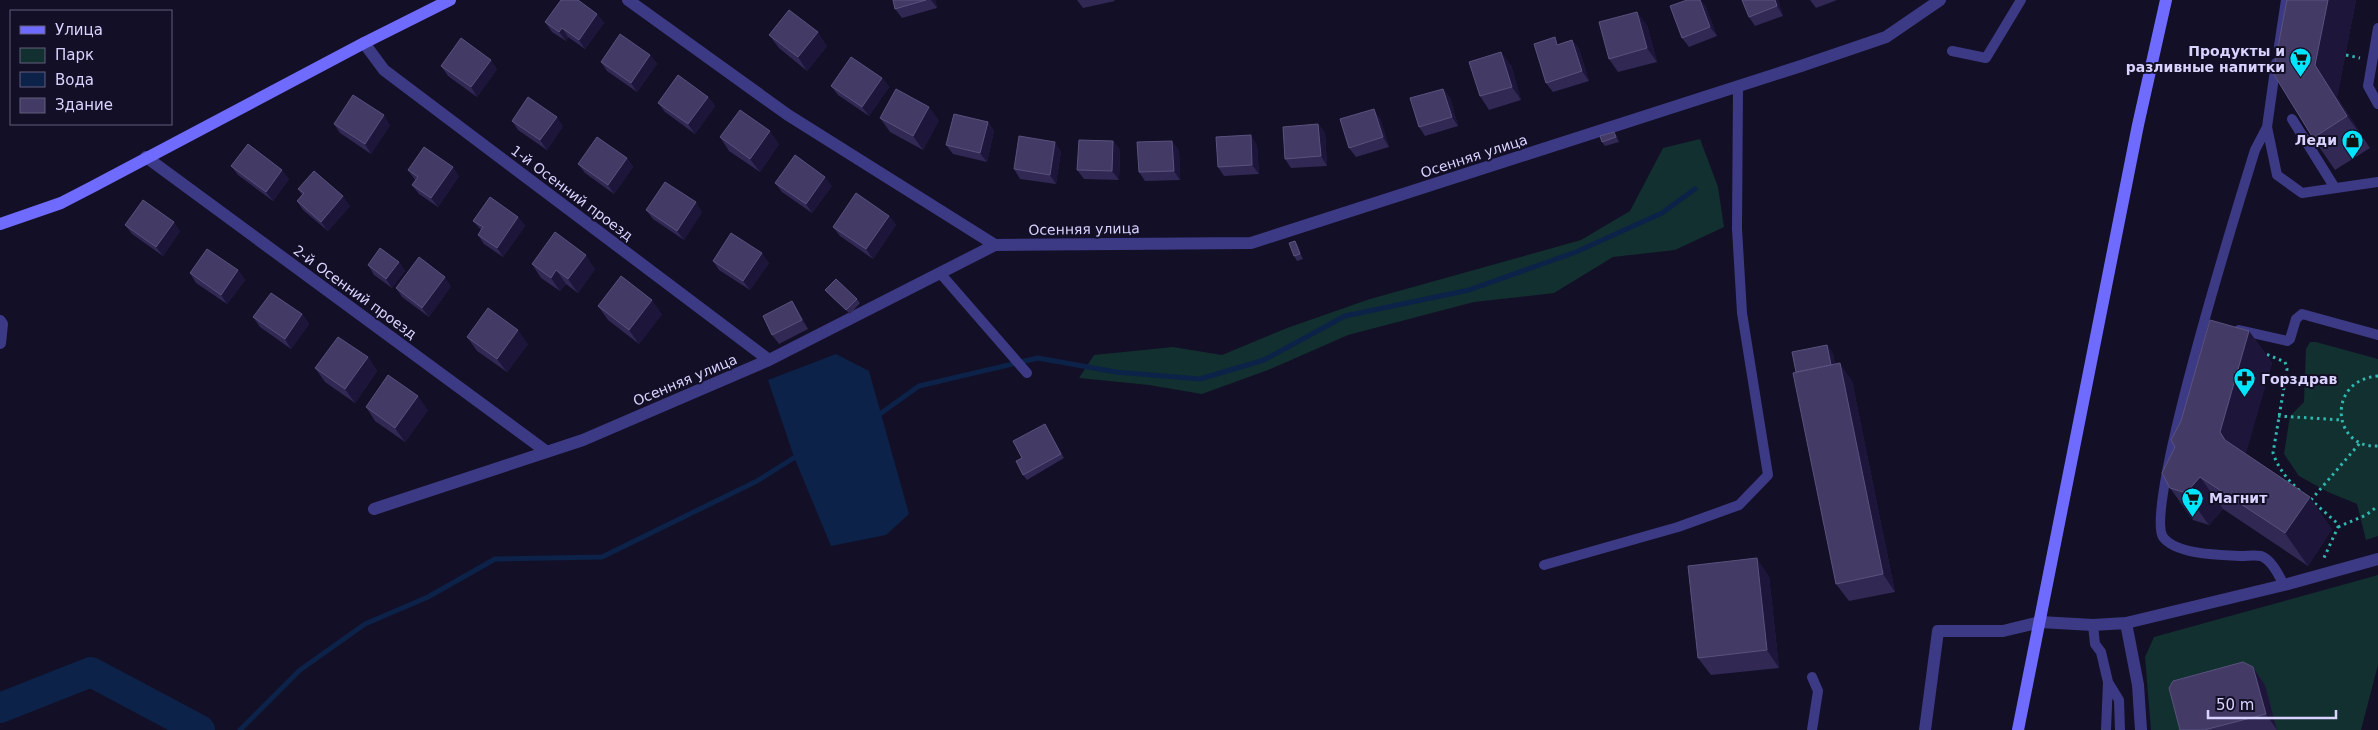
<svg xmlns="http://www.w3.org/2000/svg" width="2378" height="730" font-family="'DejaVu Sans',sans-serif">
<rect width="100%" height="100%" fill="#130f26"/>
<path fill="#12302f" d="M1700,139L1718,187L1724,227L1675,250L1613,257L1554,293L1474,302L1348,335L1268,370L1202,394L1149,385L1079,378L1094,355L1173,347L1222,355L1287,328L1370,299L1581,240L1630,211L1663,148Z
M2310,342H2316L2378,359V536L2366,540L2357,504L2328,492L2299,476L2284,454L2290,416L2304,402L2306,349Z
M2378,575V665L2361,730H2151L2145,657L2154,637Z"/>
<path fill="#0c2248" d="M836,354L869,371L909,514L886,535L831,546L794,457L768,380Z"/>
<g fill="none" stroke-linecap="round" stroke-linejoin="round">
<path stroke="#0c2248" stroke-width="5" d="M877,416L919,386L1038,358L1116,372L1200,379L1264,360L1345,316L1469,290L1576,252L1662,213L1695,189
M240,730L300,670L365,624L428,597L495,559L602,557L757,481L800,454"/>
<path stroke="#0c2248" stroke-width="30" d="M0,708L91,672L200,730"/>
<path stroke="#2fb8b0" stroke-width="3" stroke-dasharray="2.5 4" stroke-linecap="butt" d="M2346,55L2360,58
M2261,352L2285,362L2287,369L2273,453C2279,471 2290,482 2303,494
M2378,376C2326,380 2332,449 2378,446
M2278,416L2342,420
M2310,499L2337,523L2338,527L2323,560
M2311,500L2360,443
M2338,527L2366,515L2378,506"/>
<path stroke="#3d3a85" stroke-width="10" d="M2378,28L2368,86L2378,104
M2279,46L2286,0
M1952,51L1986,58L2021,0
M2276,63L2267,127L2277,175L2302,193L2378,182
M2292,119L2335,188
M2267,127L2255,150C2240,199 2143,508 2163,537C2176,555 2221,555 2242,556C2247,556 2255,555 2261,556C2272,560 2279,576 2284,585
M940,273L1027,373
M2239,330L2287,341L2290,339L2296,319L2302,314L2378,335
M1544,565L1678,527L1739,505L1768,475L1742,313L1737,229L1738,87
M2093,625L2095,644L2101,652L2108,682L2106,730
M1812,677L1818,691L1812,730
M2108,682L2119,700L2120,730"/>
<path stroke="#3d3a85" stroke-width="12" d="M628,0L788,115L995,245
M364,43L384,70L769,360
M146,157L547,452
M0,321L2,324L0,343
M374,509L583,440L769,360L995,245L1251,243L1801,66L1886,37L1940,0
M2126,623L2138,685L2141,730
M1925,730L1938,631H2003L2040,622L2093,625L2126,623L2284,585L2378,559"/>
<path stroke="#6f6bff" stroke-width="12" d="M0,224L61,203L92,187L364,43L450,0
M2018,730L2138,125L2166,0"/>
</g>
<path fill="#312854" d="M893,0H935L937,8L902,18L895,9Z
M1077,0H1114L1115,1L1083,8Z
M1778,0L1783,16L1755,26L1749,17Z
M1810,0H1837L1816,8Z
M2287,0H2356L2337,97L2370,148L2335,170L2313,138Z
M1705,5L1717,36L1689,47L1682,38Z
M597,14L604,23L585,49L568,37L566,41L552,32L545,22Z
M1647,25L1657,62L1618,72L1609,59Z
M769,35L827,46L807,71L779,48Z
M1572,40L1579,49L1589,81L1553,92L1546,83L1559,44Z
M650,55L657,64L637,92L607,71L601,62Z
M1511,65L1521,100L1489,110L1480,96Z
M441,66L497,69L477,97L448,76Z
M882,78L889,87L869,116L838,95L831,86Z
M1443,89L1450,98L1458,126L1425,136L1419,127Z
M708,97L715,106L695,134L665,112L658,103Z
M880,118L939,120L923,150L890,132Z
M1380,118L1389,147L1356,157L1349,148Z
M512,121L563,126L547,150L518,130Z
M988,122L994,131L987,162L953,154L946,145Z
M334,124L390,125L371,154L340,133Z
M1318,124L1325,133L1327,166L1291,168L1285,159Z
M1617,136L1619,142L1605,146L1602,142Z
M720,137L779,144L760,172L729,151Z
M1113,141L1120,150L1119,180L1084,179L1077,170Z
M1257,145L1259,174L1224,176L1218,167Z
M1179,150L1180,180L1145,181L1139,172Z
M1061,151L1056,184L1020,179L1014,169Z
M627,158L633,167L614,194L585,173L578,164Z
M231,166L289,179L273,201L238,175Z
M408,170L459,176L438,207L419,194L412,185L415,180Z
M775,183L832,186L812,213L782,192Z
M298,189L350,206L328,231L303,210L297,201L302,195Z
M646,210L702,212L684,240L653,219Z
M889,216L896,225L873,259L840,236L833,227Z
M518,217L525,226L503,257L484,244L478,235L481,230L473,221Z
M125,225L180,231L163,256L132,234Z
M1295,241L1298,246L1303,259L1297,261L1294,256Z
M713,261L769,263L750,290L719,270Z
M399,262L405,271L392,288L374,275L368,265Z
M532,264L595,269L578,293L566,284L560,291L541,278Z
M238,270L245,280L227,304L196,283L190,273Z
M451,286L429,317L402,297L396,288Z
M825,290L857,299L860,303L850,314L829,294Z
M792,301L798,310L808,329L779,344L772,335Z
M598,306L662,314L639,344L608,320Z
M302,314L309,324L291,349L260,327L253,317Z
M2249,331L2272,363L2245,454L2332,529L2308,566L2223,509L2209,525L2193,520L2170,488Z
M467,337L528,344L507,372L477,351Z
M1827,345L1833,354L1835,364L1852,381L1895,592L1849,601L1836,584L1796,372Z
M368,357L377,371L355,403L325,382L315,368Z
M366,407L428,410L405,442L375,421Z
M1048,429L1064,458L1027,480L1023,475L1022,458Z
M1769,576L1779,668L1711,675L1698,658Z
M2253,667L2265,685L2277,730H2180Z"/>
<path fill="#1d163a" d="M931,0H935L937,8Z
M1700,0H1701L1705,5L1717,36L1710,27Z
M1775,0H1778L1783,16L1777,6Z
M2328,0H2356L2337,97L2370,148L2347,116L2315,65Z
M1637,12L1647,25L1657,62L1647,48Z
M597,14L604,23L585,49L579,40Z
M562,28L568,37L566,41L559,32Z
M818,32L827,46L807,71L798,57Z
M1572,40L1579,49L1589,81L1582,71Z
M1501,52L1511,65L1521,100L1512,87Z
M650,55L657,64L637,92L631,83Z
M491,60L497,69L477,97L471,87Z
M882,78L889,87L869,116L862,107Z
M1443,89L1450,98L1458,126L1452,117Z
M708,97L715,106L695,134L688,124Z
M929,107L939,120L923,150L913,136Z
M1374,109L1380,118L1389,147L1383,137Z
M384,115L390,125L371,154L365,144Z
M557,117L563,126L547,150L540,140Z
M988,122L994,131L987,162L980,153Z
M1318,124L1325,133L1327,166L1321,156Z
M770,131L779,144L760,172L750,159Z
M1614,132L1617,136L1619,142L1616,137Z
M1251,135L1257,145L1259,174L1252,165Z
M1113,141L1120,150L1119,180L1112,171Z
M1172,141L1179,150L1180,180L1174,171Z
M1055,142L1061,151L1056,184L1050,175Z
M627,158L633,167L614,194L608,185Z
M453,167L459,176L438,207L431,198Z
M282,170L289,179L273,201L266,192Z
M825,177L832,186L812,213L806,204Z
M343,196L350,206L328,231L321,222Z
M696,202L702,212L684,240L677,231Z
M889,216L896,225L873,259L866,249Z
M518,217L525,226L503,257L497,248Z
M174,222L180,231L163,256L156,247Z
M1295,241L1298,246L1303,259L1300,254Z
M762,253L769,263L750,290L743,281Z
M586,255L595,269L578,293L568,279Z
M399,262L405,271L392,288L386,279Z
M238,270L245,280L227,304L221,295Z
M556,270L566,284L560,291L551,278Z
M445,277L451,286L429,317L422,308Z
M652,300L662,314L639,344L629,330Z
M792,301L798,310L808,329L802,320Z
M302,314L309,324L291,349L285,339Z
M518,330L528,344L507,372L497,359Z
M2249,331L2272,363L2243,464L2225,440L2220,432Z
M1827,345L1833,354L1838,378L1832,369Z
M368,357L377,371L355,403L345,389Z
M1840,363L1852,381L1895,592L1883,574Z
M418,396L428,410L405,442L395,428Z
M2200,477L2223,509L2209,525L2186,493Z
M2310,497L2332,529L2308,566L2285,533Z
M1757,558L1769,576L1779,668L1767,650Z
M2253,667L2265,685L2277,730L2266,714Z"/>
<path fill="#433a66" stroke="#5a527e" d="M561,0H578L597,14L579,40L562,28L559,32L545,22Z
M893,0H926L895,9Z
M1687,0H1700L1710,27L1682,38L1670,6Z
M1742,0H1775L1777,6L1749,17Z
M2287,0H2328L2315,65L2347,116L2313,138L2273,73Z
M789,10L818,32L798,57L769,35Z
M1637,12L1647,48L1609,59L1599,22Z
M620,34L650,55L631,83L601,62Z
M1555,37L1557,45L1572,40L1582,71L1546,83L1534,44Z
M461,38L491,60L471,87L441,66Z
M1501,52L1512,87L1480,96L1469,62Z
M851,57L882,78L862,107L831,86Z
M678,75L708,97L688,124L658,103Z
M896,89L929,107L913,136L880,118Z
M1443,89L1452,117L1419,127L1410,98Z
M353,95L384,115L365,144L334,124Z
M528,97L557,117L540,140L512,121Z
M1374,109L1383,137L1349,148L1340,119Z
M740,110L770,131L750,159L720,137Z
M954,114L988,122L980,153L946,145Z
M1318,124L1321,156L1285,159L1283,127Z
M1614,132L1616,137L1602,142L1600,136Z
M1251,135L1252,165L1218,167L1216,137Z
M1019,136L1055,142L1050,175L1014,169Z
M597,137L627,158L608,185L578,164Z
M1079,140L1113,141L1112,171L1077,170Z
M1172,141L1174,171L1139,172L1137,142Z
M248,144L282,170L266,192L231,166Z
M424,147L453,167L431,198L412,185L418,177L408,170Z
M795,155L825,177L806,204L775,183Z
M314,171L343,196L321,222L297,201L304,193L298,189Z
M665,182L696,202L677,231L646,210Z
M856,193L889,216L866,249L833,227Z
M490,197L518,217L497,248L478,235L483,227L473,221Z
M143,200L174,222L156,247L125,225Z
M555,232L586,255L568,279L556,270L551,278L532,264Z
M731,233L762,253L743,281L713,261Z
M1295,241L1300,254L1294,256L1289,243Z
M380,248L399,262L386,279L368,265Z
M207,249L238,270L221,295L190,273Z
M419,257L445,277L422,308L396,288Z
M621,276L652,300L629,330L598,306Z
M836,279L857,299L846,310L825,290Z
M271,293L302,314L285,339L253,317Z
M792,301L802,320L772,335L763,316Z
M488,308L518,330L497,359L467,337Z
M2210,320L2249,331L2220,432L2225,440L2310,497L2285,533L2200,477L2186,493L2170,488L2162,473L2175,447L2171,440L2181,421Z
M338,337L368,357L345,389L315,368Z
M1827,345L1831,365L1796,372L1792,352Z
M1840,363L1883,574L1836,584L1793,373Z
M388,375L418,396L395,428L366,407Z
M1045,424L1061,454L1023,475L1016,461L1022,458L1013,441Z
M1757,558L1767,650L1698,658L1688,566Z
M2243,662L2253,667L2266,714L2204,730H2180L2169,688L2173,681Z"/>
<defs>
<symbol id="supermarket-pin" viewBox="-11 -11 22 30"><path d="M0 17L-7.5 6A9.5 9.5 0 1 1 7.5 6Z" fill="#00e5ff" stroke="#130f26"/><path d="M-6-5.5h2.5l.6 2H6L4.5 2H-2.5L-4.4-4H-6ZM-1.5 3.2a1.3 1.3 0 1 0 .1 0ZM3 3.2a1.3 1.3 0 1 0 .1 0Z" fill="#111"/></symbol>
<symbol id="shop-pin" viewBox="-11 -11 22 30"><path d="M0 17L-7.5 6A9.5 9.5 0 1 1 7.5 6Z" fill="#00e5ff" stroke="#130f26"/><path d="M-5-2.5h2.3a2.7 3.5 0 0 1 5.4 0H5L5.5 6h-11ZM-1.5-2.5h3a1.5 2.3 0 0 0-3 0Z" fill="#111"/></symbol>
<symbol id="pharmacy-pin" viewBox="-11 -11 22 30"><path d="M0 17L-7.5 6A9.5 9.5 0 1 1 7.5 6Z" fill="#00e5ff" stroke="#130f26"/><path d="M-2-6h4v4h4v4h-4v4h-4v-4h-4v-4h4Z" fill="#111"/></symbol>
</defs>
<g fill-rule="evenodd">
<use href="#supermarket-pin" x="2288" y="46" width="25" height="34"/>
<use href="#shop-pin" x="2340" y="128" width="25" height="34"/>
<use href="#pharmacy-pin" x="2232" y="366" width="25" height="34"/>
<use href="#supermarket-pin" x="2180" y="486" width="25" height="34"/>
</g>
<g text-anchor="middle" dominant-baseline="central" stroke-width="4" stroke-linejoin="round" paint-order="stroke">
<g font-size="14" font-weight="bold" fill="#d9d4ff" stroke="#130f26" text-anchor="end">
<text x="2285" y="51">Продукты и<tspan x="2285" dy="16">разливные напитки</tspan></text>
<text x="2337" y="140">Леди</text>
<text x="2261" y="379" text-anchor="start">Горздрав</text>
<text x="2209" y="498" text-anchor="start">Магнит</text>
</g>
<g font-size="14" fill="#d9d4ff" stroke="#130f26">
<text transform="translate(1474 156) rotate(-18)">Осенняя улица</text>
<text transform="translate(572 193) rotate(37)">1-й Осенний проезд</text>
<text transform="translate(1084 229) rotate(-1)">Осенняя улица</text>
<text transform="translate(355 292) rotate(36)">2-й Осенний проезд</text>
<text transform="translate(685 380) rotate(-23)">Осенняя улица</text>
</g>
</g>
<rect x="10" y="10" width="162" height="115" fill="#130f26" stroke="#625e7d"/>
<rect x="20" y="26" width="25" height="8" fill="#6f6bff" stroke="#625e7d"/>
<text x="55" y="35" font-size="15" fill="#d9d4ff">Улица</text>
<rect x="20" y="48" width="25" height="15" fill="#12302f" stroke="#625e7d"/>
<text x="55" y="60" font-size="15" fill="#d9d4ff">Парк</text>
<rect x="20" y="72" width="25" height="15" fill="#0c2248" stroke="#625e7d"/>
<text x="55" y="85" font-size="15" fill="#d9d4ff">Вода</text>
<rect x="20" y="98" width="25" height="15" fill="#433a66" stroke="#625e7d"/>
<text x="55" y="110" font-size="15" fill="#d9d4ff">Здание</text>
<path d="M2208 710v8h128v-8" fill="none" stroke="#d9d4ff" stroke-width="2.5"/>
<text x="2216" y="710" font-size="15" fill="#d9d4ff" stroke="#130f26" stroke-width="4" paint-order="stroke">50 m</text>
</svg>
